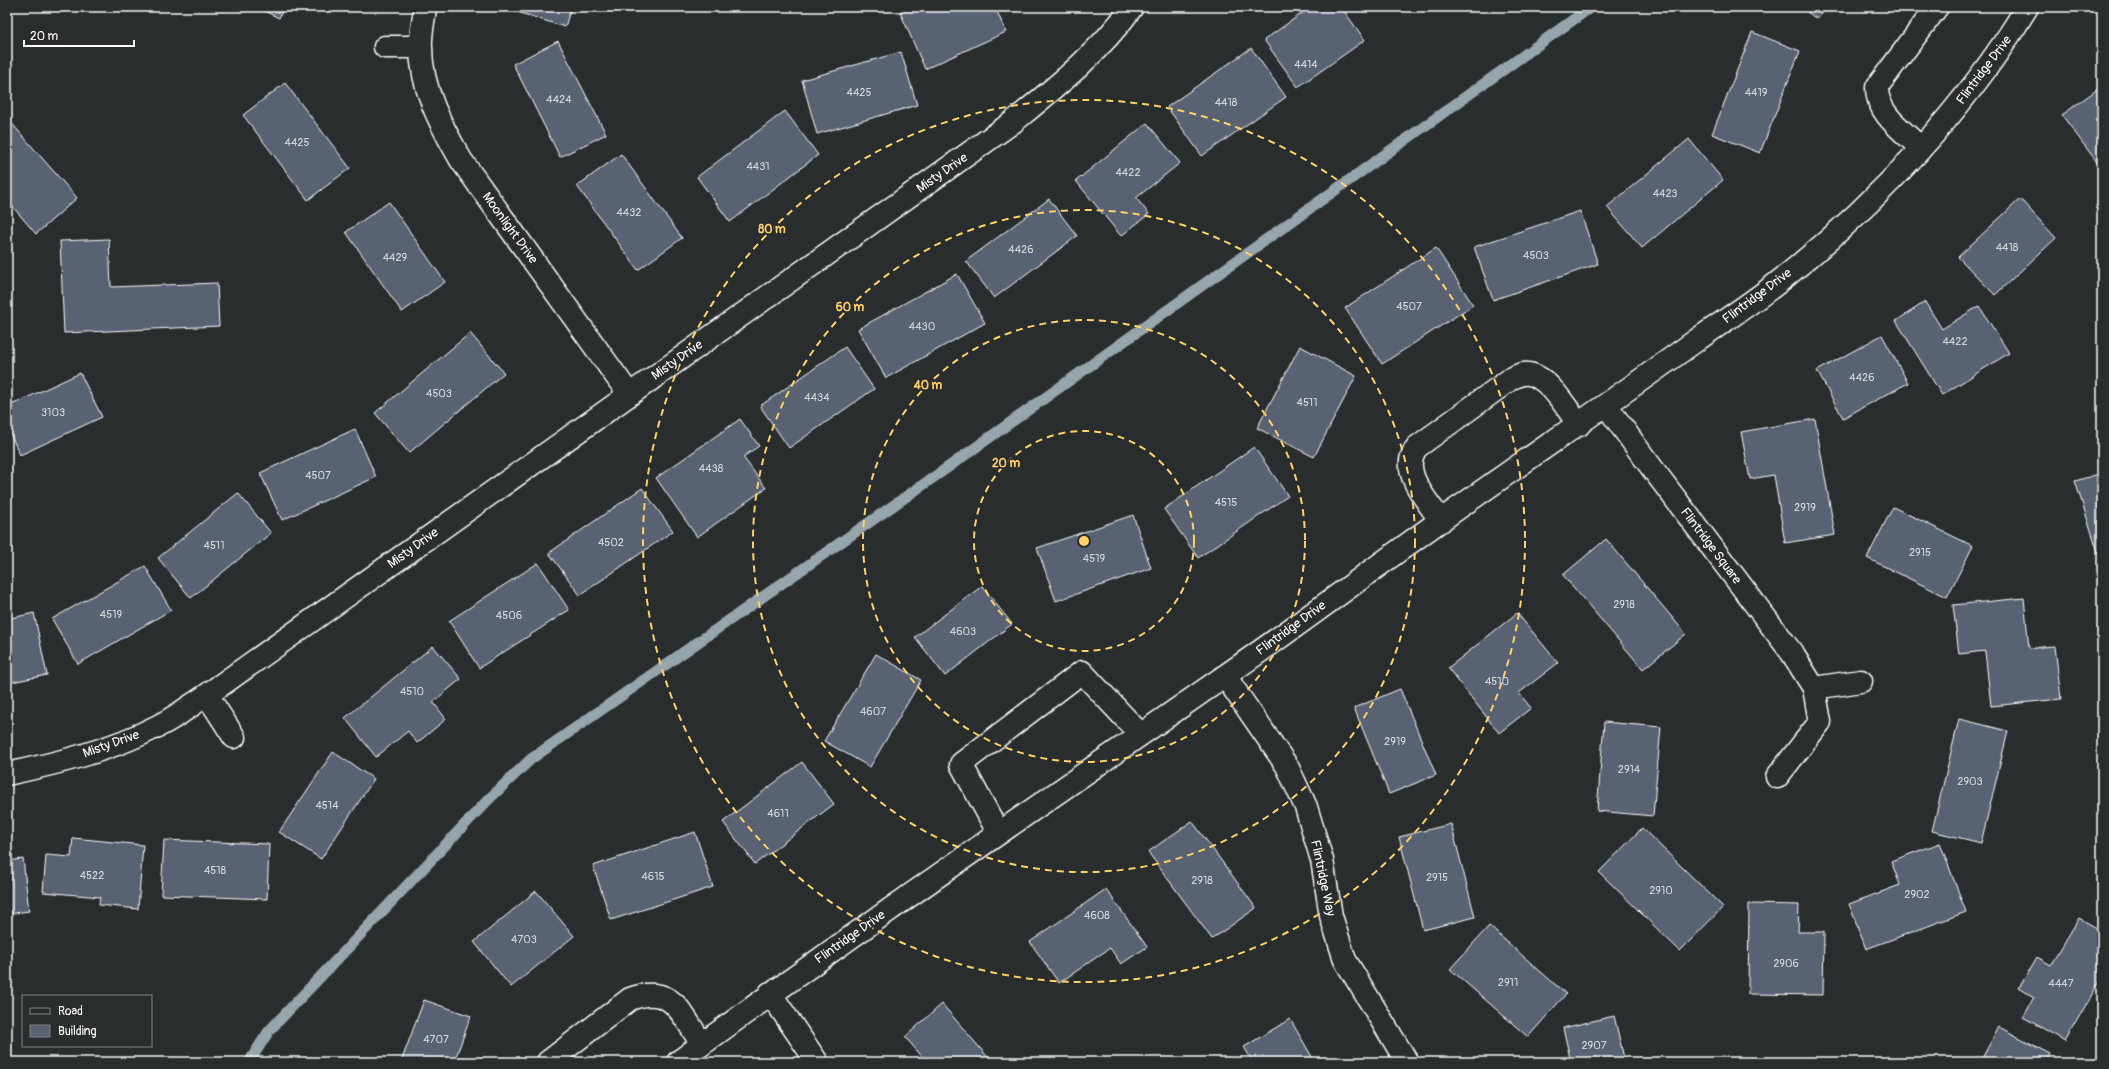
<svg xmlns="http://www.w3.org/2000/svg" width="2109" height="1069" font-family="Pangolin,sans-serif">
<rect width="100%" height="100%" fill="#2a2d2e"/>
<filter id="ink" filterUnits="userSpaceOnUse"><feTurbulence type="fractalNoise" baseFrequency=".025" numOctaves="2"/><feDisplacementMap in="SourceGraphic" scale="8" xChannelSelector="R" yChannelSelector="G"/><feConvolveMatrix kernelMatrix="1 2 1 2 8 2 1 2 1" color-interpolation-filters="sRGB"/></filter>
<g filter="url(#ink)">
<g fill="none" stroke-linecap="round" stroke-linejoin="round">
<path stroke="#96a6ac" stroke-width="11" d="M249,1062L269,1031L488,800L531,759L947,468L1591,7"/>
</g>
<path fill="#596273" stroke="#fff" d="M256,7H284L279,18Z
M515,7H571L565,27L514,11Z
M911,7H995L1006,32L925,69L900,12Z
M1311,7H1341L1365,40L1298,87L1264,40Z
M1800,7H1826L1817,19Z
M1752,32L1800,51L1760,153L1712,134Z
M558,41L606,134L560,157L513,64Z
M1251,48L1286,97L1202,156L1167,107Z
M901,52L917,105L817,134L802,80Z
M285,83L350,168L308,200L243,115Z
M2102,86V169L2062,115Z
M785,111L818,155L730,222L697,177Z
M7,118L77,198L36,234L7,200Z
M1147,123L1180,163L1136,198L1149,214L1121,236L1076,181Z
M1689,139L1723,180L1642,248L1607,207Z
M621,154L682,238L638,270L577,186Z
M1049,199L1077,236L994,298L966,261Z
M2020,199L2056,238L1995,295L1958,257Z
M389,202L445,282L402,312L346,232Z
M1580,211L1598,264L1493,300L1474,247Z
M109,239L111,287L217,283L219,326L64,333L60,241Z
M1436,248L1473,305L1382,364L1345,308Z
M957,274L985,323L886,378L858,329Z
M1925,302L1942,329L1979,306L2009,353L1942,395L1896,321Z
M470,333L504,373L409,453L375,413Z
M1882,335L1908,383L1843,418L1817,371Z
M1300,346L1356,376L1314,457L1257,428Z
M845,347L874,389L789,448L760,406Z
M80,373L102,417L20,455L7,427V407Z
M740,419L759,446L743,457L766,488L697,537L656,478Z
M1815,419L1835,535L1785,543L1774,475L1750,479L1741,432Z
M355,429L376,477L282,520L260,473Z
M1254,447L1288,496L1198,558L1164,509Z
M2102,473V554L2099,555L2075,481Z
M642,488L673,531L580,595L549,553Z
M238,493L271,533L191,598L158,558Z
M1893,507L1973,546L1947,597L1867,558Z
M1133,515L1151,568L1056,601L1037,548Z
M1606,539L1686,634L1643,669L1563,575Z
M538,563L569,610L479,668L449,621Z
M145,566L171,610L78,664L52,619Z
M982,586L1012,624L945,676L915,637Z
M2024,598L2029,648L2055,646L2061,699L1991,706L1985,651L1959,654L1953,605Z
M34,613L47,675L7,683V619Z
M1517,613L1558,663L1519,693L1531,708L1499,733L1448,668Z
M433,646L461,679L433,702L446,719L417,743L408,731L376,757L345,718Z
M876,654L921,680L870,767L824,741Z
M1400,689L1436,775L1389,794L1354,708Z
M1959,719L2008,731L1981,843L1932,831Z
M1604,722L1661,727L1653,816L1597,811Z
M333,752L374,779L321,859L279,832Z
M802,762L834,804L755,864L723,822Z
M1192,821L1256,908L1212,939L1148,852Z
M1451,824L1475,917L1423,930L1399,837Z
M1642,828L1723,907L1680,951L1599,872Z
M695,832L713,887L611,920L593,866Z
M73,838L143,845L138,909L99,905L100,897L43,892L46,855L71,857Z
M164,840L269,844L267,899L161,895Z
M1940,843L1966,912L1866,949L1849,904L1900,885L1891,861Z
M23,859L29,911L7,914V861Z
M1106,889L1147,947L1121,964L1110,948L1059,983L1030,942Z
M536,891L574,936L511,987L474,942Z
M1749,904L1799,905L1798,932H1824L1823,995L1748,994Z
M2079,918L2102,931V977L2065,1041L2023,1017L2034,997L2019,988L2037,957L2051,965Z
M1489,926L1566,994L1528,1037L1450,969Z
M424,1000L471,1016L454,1062H401Z
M942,1004L992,1062H927L905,1037Z
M1614,1016L1625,1062H1571L1563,1028Z
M1290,1019L1315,1062H1253L1244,1047Z
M1999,1027L2051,1054L2047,1062H1980Z"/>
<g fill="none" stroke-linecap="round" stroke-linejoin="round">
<defs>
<path id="minor" d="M425,7C424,20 420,34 421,47C421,89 441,125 461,160L629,394
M385,47H421
M1921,148C1903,131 1876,113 1877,87L1937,7
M1606,405L1643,456L1792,653L1814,688L1820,722L1777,777
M1441,521C1427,500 1398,471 1417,447L1512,378C1515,377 1520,374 1523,374C1546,371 1567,409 1579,425
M1225,676L1287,766L1306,807L1322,860L1331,916L1345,960L1407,1062
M1814,688L1861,681
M207,695L234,737
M7,774C58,763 112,750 158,726C175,718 191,705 207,695L1013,122C1056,87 1100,52 1132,7
M998,832L961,764L1082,672L1140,734
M770,993L817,1062
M548,1062L630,999C673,983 681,1014 702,1044
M678,1062C857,930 1040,805 1222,678C1296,627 1367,573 1440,521C1524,461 1610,403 1694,342C1725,320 1757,300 1786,276C1878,202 1966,108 2027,7"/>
</defs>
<use href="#minor" stroke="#fff" stroke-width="25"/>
<use href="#minor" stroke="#2a2d2e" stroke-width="22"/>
</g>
</g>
<g fill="none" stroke="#ffd166" stroke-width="2" stroke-dasharray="7 5">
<circle cx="1084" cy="541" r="110"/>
<circle cx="1084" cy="541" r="221"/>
<circle cx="1084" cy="541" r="331"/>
<circle cx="1084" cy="541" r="441"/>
</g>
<g text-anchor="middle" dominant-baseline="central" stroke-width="3.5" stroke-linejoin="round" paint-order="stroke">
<g font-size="11" fill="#d6d8dc">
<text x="1306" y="64">4414</text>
<text x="859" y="92">4425</text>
<text x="1756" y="92">4419</text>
<text x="559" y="99">4424</text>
<text x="1226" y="102">4418</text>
<text x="297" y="142">4425</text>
<text x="758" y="166">4431</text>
<text x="1128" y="172">4422</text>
<text x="1665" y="193">4423</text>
<text x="629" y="212">4432</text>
<text x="2007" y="247">4418</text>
<text x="1021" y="249">4426</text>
<text x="1536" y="255">4503</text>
<text x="395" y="257">4429</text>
<text x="1409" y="306">4507</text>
<text x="922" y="326">4430</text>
<text x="1955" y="341">4422</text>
<text x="1862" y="377">4426</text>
<text x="439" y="393">4503</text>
<text x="817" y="397">4434</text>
<text x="1307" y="402">4511</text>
<text x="53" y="412">3103</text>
<text x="711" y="468">4438</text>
<text x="318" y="475">4507</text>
<text x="1226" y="502">4515</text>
<text x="1805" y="507">2919</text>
<text x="611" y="542">4502</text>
<text x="214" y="545">4511</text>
<text x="1920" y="552">2915</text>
<text x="1094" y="558">4519</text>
<text x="1624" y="604">2918</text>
<text x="111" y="614">4519</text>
<text x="509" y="615">4506</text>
<text x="963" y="631">4603</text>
<text x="1497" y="681">4510</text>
<text x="412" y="691">4510</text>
<text x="873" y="711">4607</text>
<text x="1395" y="741">2919</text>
<text x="1629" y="769">2914</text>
<text x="1970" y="781">2903</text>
<text x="327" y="805">4514</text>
<text x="778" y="813">4611</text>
<text x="215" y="870">4518</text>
<text x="92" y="875">4522</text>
<text x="653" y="876">4615</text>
<text x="1437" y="877">2915</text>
<text x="1202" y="880">2918</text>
<text x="1661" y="890">2910</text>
<text x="1917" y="894">2902</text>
<text x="1097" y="915">4608</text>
<text x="524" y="939">4703</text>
<text x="1786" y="963">2906</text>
<text x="1508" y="982">2911</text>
<text x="2061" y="983">4447</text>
<text x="436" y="1039">4707</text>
<text x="1594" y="1045">2907</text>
</g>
<g font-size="13" fill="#fff" stroke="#2a2d2e">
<text transform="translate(1984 70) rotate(-53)">Flintridge Drive</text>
<text transform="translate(942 173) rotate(-35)">Misty Drive</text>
<text transform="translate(510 228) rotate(54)">Moonlight Drive</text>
<text transform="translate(1757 296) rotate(-37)">Flintridge Drive</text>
<text transform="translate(677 360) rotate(-35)">Misty Drive</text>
<text transform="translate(1711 546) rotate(53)">Flintridge Square</text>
<text transform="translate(413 548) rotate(-36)">Misty Drive</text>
<text transform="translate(1291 628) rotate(-36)">Flintridge Drive</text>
<text transform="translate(111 744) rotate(-20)">Misty Drive</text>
<text transform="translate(1323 878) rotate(78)">Flintridge Way</text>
<text transform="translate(850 937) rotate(-35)">Flintridge Drive</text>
</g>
</g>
<circle cx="1084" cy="541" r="6" fill="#ffd166" stroke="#2a2d2e" stroke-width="2"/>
<g font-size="12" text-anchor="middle" font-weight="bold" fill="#ffd166" stroke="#2a2d2e" stroke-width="3.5" stroke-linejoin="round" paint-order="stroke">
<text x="772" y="233">80 m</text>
<text x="850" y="311">60 m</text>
<text x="928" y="389">40 m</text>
<text x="1006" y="467">20 m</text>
</g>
<rect width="2109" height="1069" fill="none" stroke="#2a2d2e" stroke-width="24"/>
<rect x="12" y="12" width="2085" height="1045" fill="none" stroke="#fff" stroke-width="1.5" filter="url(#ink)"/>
<rect x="22" y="995" width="130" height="52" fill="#2a2d2e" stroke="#7f8182"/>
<rect x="30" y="1008" width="20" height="6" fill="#2a2d2e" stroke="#7f8182"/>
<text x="58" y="1015" font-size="12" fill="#ffffff">Road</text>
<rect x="30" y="1025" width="20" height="12" fill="#596273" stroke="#7f8182"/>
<text x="58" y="1035" font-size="12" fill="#ffffff">Building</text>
<path d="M24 40v6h110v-6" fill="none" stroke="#ffffff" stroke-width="2"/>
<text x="30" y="40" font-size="12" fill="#ffffff" stroke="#2a2d2e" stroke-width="3" paint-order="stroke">20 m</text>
</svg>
